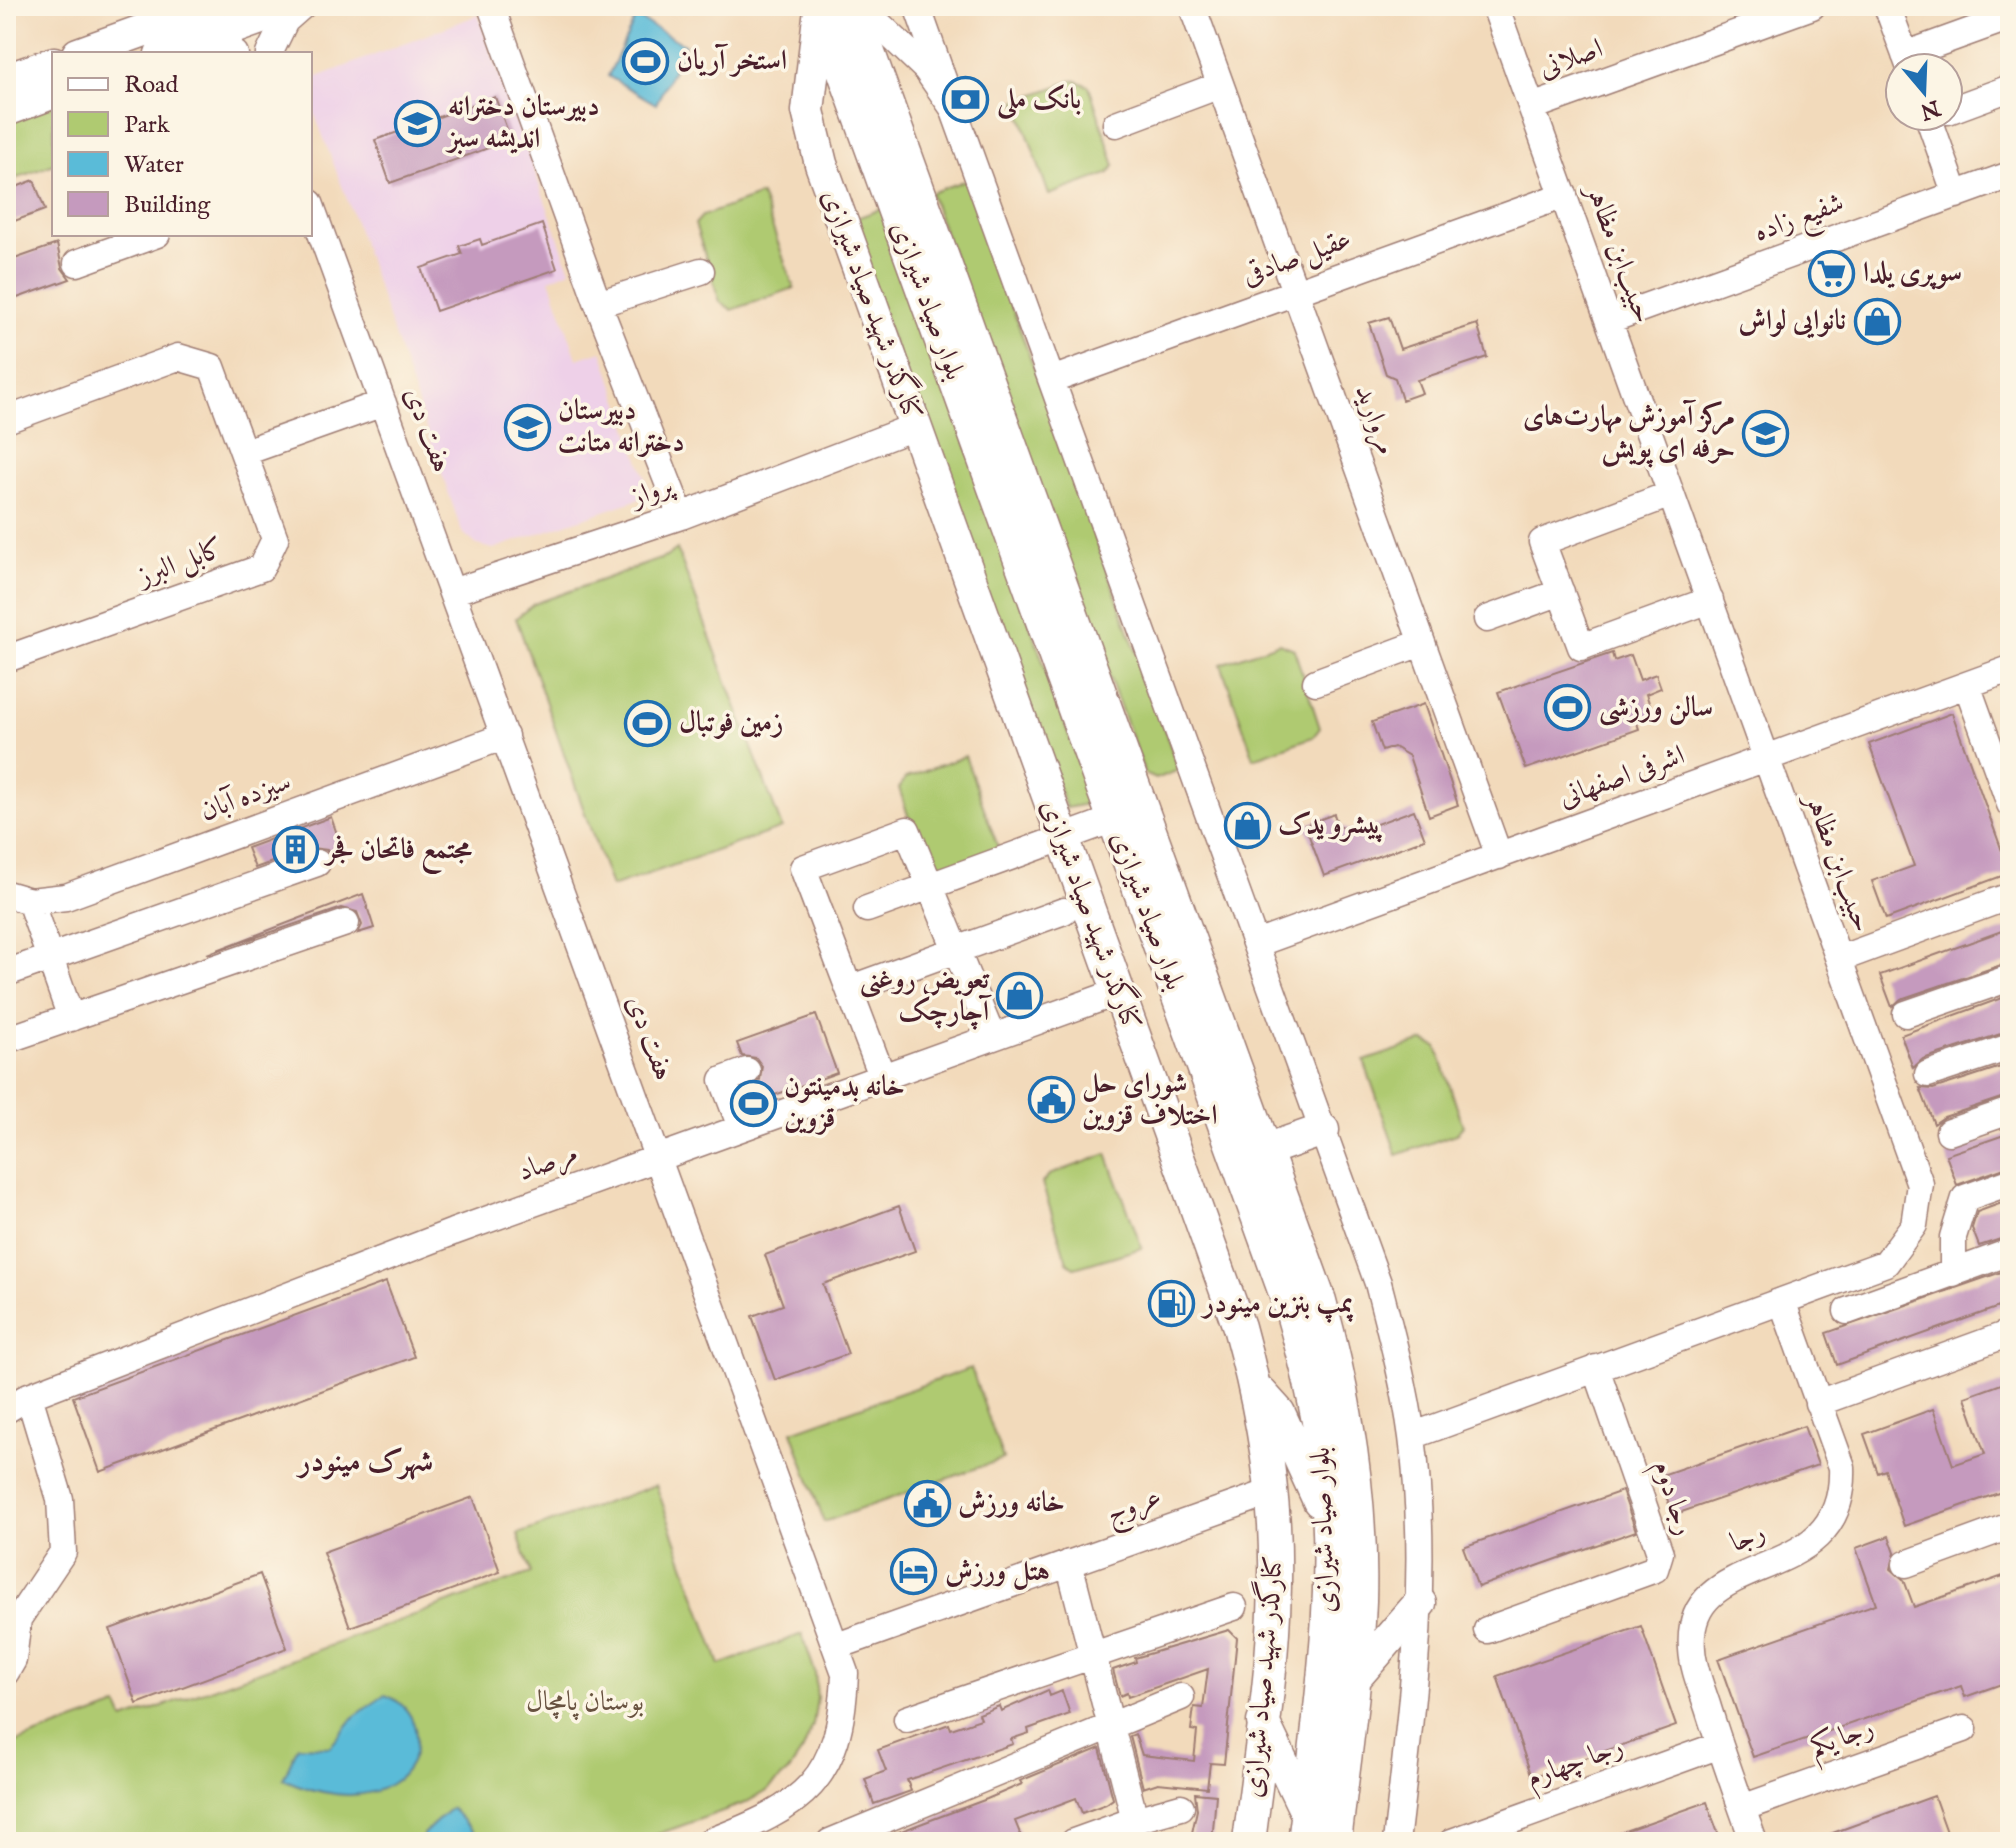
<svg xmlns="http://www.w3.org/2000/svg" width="2016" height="1848" font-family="'IM FELL English',Amiri,serif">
<rect width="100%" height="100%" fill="#fcf5e5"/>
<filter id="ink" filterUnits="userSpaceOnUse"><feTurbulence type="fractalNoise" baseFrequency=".0125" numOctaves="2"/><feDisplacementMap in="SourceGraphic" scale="16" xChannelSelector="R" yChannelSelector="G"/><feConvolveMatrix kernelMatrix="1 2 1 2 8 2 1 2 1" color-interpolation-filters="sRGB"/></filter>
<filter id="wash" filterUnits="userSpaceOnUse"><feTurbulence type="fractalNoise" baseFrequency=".006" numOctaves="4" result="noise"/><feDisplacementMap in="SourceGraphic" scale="32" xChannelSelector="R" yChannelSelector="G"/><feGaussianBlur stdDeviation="1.8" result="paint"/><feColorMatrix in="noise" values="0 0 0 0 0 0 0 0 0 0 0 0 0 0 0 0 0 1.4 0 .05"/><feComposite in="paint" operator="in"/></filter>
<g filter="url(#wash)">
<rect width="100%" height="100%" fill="#f2dabb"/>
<path fill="#eed0e8" d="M478,15L570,270L550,279L577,359L602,351L651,495L493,549L477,545L462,532L350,207L310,102V80Z"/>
<path fill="#afca71" stroke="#7c744e" stroke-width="2" d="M1074,80L1089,86L1115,166L1108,174L1049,195L1016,101Z
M54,104V164L6,182V121Z
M966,180L1179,770L1156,779L1145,774L930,193Z
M761,195L794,288L732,310L720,302L695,224L702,216Z
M884,208L1087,787V804L1066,808L848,221Z
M677,549L782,828L611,887L516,618L534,604L666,557Z
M1279,643L1294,649L1320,728L1313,737L1254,758L1221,664Z
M965,756L999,850L940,871L924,864L899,788L906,778Z
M1423,1041L1437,1047L1463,1126L1456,1134L1397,1155L1364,1061Z
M1107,1154L1142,1248L1075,1268L1067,1262L1042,1183L1049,1175Z
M971,1368L1003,1459L824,1522L792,1431Z
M656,1485L720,1665L802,1634L815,1672L817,1699L813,1725L803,1750L788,1772L768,1790L745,1803L636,1842H6V1746L118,1706L124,1720L531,1573L518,1534Z"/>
<path fill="#5abbd8" stroke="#526d82" stroke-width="2" d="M636,17L685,45L656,104L608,76Z
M385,1695C425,1709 426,1763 391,1784C359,1804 315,1793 283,1779L298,1746L330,1747L355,1716Z
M451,1808L481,1840L423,1842V1834Z"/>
<g id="blocks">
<path fill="#c59abe" d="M495,97L511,140L390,183L375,140L415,126L413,118L434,111L436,118Z
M34,180L45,210L6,224V191Z
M542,224L557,269L436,311L421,268L462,254L459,246L480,239L482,245Z
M57,244L62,268L70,279L6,302V262Z
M1389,317L1400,349L1477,324L1487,357L1417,380L1422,393L1402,400L1395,378L1386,374L1369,323Z
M1612,653L1614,661L1631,655L1640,680L1656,674L1661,688L1646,694L1654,717L1637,723L1639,729L1526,769L1498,692Z
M1424,704L1458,805L1429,816L1409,756L1394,747L1382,751L1372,722Z
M1952,713L2010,873L1886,919L1872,881L1914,866L1869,744Z
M1414,810L1425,839L1324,876L1305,825L1334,814L1338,826L1355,832Z
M331,817L344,854L332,858L327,850L312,848L255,868L247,848Z
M363,894L374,928L358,933L362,925L357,912L342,908L207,954Z
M2010,928V962L1901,999L1892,1007L1880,975Z
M2010,995V1031L1923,1059L1913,1068L1901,1035Z
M816,1015L837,1073L758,1101L752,1086L760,1080L762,1066L756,1058L742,1056L737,1043Z
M2010,1064V1095L1944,1117L1934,1124L1920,1088L1933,1089Z
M2010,1133V1166L1957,1185L1946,1155Z
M2010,1200V1236L1979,1246L1972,1228L1977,1212Z
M899,1206L915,1251L823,1284L848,1354L775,1380L752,1316L783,1305L765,1255Z
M2010,1269V1303L1837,1365L1826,1333Z
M386,1282L414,1357L100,1472L73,1397Z
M2010,1381V1489L1904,1526L1885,1470L1878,1473L1864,1434L1933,1409L1953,1465L1985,1454L1965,1397Z
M1804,1426L1818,1465L1673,1515L1659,1476Z
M1622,1491L1636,1531L1478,1587L1463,1547Z
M473,1497L500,1572L350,1627L323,1552Z
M1889,1536L1895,1553L1891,1569L1904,1580L1914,1607L2003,1576L2010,1597V1681L1965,1697L1961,1686L1753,1757L1718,1659L1876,1604L1856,1548Z
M260,1574L287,1648L137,1704L110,1629Z
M1641,1626L1676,1726L1532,1777L1497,1676Z
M1229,1630L1237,1638L1224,1764L1210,1763L1207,1788L1158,1783L1143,1788L1130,1736L1135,1734L1142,1755L1194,1761L1197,1731L1191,1730L1194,1707L1203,1708L1208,1669L1128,1697L1127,1693L1120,1696L1113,1670L1136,1662L1135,1658Z
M1048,1690L1050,1696L1062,1691L1070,1714L1028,1729L1029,1733L1011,1739L1013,1744L907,1780L911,1791L874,1804L865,1779L886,1771L878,1750L949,1724L951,1729L981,1719L979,1714L999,1706L1001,1711Z
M1100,1748L1113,1799L1106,1804L1082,1813L1076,1798L1015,1821L1021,1836L1005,1842H872L987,1799L1022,1784L1020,1781Z
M1195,1793L1216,1795L1212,1842H1190L1197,1810Z
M1934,1796L1948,1835L1927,1842H1808Z
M1707,1802L1721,1842H1599V1840Z"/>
</g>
</g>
<g filter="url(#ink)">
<use href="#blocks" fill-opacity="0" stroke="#9e7c73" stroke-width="2"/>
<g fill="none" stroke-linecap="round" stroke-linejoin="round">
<defs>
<path id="minor" d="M491,6L598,304L681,516
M860,6L926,69L953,108L1378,1283C1391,1333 1405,1385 1412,1437C1430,1572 1412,1707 1396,1842
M917,6L944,82
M1192,6L1499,856
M1887,6L1910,68
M187,46L235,54
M269,54L285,21L302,6
M1905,55L2010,17
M1532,107L1812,6
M1948,111L2010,88
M1928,116L1956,195
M1116,124L1220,85
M310,203L845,1673C841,1781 804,1806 709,1842
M77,263L157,234
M598,304L701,271
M1609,320L2010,175
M1052,380L1564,195
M6,420L178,357L212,367L275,539L261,568L6,659
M245,452L383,403
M1671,494L1542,542L1581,647L1710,600
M452,592L681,516L914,427
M1487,619L1561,592
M1316,682L1421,643
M1967,685L2010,804
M6,894L30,901L66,897L505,736
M30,901L71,1018
M867,909L1114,819
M1256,944L2010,669
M1839,959L2010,896
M6,973L317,863
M849,989L1064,911
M1906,1014L2010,978
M6,1040L346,923
M1928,1074L2010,1047
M882,1076L803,868L907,830L992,1037
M741,1127L723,1080L747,1071
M1949,1132L2010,1111
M1953,1273V1237L1965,1198L2010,1182
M1847,1311L2010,1252
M1818,1403L2010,1333
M6,1410L29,1396L453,1232L1118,992
M1412,1436L1886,1263L1914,1225L1920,1184L1495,6
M1069,1563L1135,1820L1074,1842
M1906,1564L2010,1526
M1487,1630L1655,1569L1660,1553L1596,1368
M837,1646L1271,1492
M6,1672L13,1660L18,1619L63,1552L60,1499L29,1396
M907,1719L1234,1607
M1742,1808L1964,1729
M1135,1820L1181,1807
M830,1842L1181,1697
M1452,1842L1720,1745
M1754,1842C1738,1797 1722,1753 1708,1708C1702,1689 1693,1669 1692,1649C1683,1543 1847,1594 1842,1467L1782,1301"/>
<path id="major" d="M820,6L1291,1310C1304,1355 1316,1401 1322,1447C1341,1579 1320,1711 1304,1842
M852,6L1320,1301C1347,1400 1363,1498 1360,1601C1357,1681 1344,1762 1335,1842
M819,17L808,111L821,164L1239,1327C1257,1392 1270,1457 1274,1525C1280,1631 1262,1737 1249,1842
M78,54L211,6
M161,54L294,6
M6,80L54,63
M6,110L54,92
M1266,1150L1323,1130
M1260,1392L1279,1413L1319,1501
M1354,1679L1420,1603
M1263,1722L1308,1816"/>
</defs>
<use href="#minor" stroke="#9e7c73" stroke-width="29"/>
<use href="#major" stroke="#9e7c73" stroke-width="35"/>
<use href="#minor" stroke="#fff" stroke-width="26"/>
<use href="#major" stroke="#fff" stroke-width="32"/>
</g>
</g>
<defs>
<symbol id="stadium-ring" viewBox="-11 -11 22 22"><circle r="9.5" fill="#fcf5e5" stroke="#1f6fb2" stroke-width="1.5"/><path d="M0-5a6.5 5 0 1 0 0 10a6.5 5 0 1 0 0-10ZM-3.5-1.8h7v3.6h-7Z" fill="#1f6fb2"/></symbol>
<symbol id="bank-ring" viewBox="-11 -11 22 22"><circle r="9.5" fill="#fcf5e5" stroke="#1f6fb2" stroke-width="1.5"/><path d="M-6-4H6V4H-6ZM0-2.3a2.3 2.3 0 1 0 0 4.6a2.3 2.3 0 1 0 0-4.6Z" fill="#1f6fb2"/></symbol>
<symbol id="school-ring" viewBox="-11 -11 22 22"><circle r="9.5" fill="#fcf5e5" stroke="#1f6fb2" stroke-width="1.5"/><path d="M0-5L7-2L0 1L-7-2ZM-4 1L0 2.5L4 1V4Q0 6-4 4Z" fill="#1f6fb2"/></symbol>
<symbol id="supermarket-ring" viewBox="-11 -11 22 22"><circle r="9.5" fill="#fcf5e5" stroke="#1f6fb2" stroke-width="1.5"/><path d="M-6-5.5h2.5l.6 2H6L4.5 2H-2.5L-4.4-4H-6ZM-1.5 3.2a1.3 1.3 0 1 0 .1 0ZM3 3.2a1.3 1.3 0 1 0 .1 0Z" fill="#1f6fb2"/></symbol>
<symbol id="shop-ring" viewBox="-11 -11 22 22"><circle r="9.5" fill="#fcf5e5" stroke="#1f6fb2" stroke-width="1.5"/><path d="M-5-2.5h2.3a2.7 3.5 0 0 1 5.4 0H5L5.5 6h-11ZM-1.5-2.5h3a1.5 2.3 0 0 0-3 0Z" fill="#1f6fb2"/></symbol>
<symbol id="building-ring" viewBox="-11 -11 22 22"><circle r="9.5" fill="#fcf5e5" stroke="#1f6fb2" stroke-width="1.5"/><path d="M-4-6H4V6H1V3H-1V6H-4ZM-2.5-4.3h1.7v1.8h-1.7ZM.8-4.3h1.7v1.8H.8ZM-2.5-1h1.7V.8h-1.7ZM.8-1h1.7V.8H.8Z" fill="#1f6fb2"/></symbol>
<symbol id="civic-ring" viewBox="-11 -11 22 22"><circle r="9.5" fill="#fcf5e5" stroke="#1f6fb2" stroke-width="1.5"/><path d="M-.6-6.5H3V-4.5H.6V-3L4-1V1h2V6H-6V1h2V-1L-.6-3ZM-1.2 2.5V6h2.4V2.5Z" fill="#1f6fb2"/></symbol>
<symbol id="fuel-ring" viewBox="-11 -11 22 22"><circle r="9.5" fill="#fcf5e5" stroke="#1f6fb2" stroke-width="1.5"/><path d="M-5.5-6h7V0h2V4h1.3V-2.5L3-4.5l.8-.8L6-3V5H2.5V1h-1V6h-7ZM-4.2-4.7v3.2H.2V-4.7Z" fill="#1f6fb2"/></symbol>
<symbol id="hotel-ring" viewBox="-11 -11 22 22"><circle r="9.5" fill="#fcf5e5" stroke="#1f6fb2" stroke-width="1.5"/><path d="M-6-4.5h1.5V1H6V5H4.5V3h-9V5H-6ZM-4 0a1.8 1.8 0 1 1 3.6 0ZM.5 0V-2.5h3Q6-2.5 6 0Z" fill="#1f6fb2"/></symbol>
</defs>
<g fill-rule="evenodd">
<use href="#stadium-ring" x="620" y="36" width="51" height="51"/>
<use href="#bank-ring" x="940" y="74" width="51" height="51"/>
<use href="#school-ring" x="392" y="98" width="51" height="51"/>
<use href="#supermarket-ring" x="1806" y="248" width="51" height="51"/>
<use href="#shop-ring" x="1852" y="296" width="51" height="51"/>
<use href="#school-ring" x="502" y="402" width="51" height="51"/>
<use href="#school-ring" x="1740" y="408" width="51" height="51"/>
<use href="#stadium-ring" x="1542" y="682" width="51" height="51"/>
<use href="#stadium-ring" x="622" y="698" width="51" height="51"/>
<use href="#shop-ring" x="1222" y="800" width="51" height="51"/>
<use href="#building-ring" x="270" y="824" width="51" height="51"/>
<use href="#shop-ring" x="994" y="970" width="51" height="51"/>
<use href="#civic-ring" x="1026" y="1074" width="51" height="51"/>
<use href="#stadium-ring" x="728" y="1078" width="51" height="51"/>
<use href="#fuel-ring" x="1146" y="1278" width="51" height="51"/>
<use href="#civic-ring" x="902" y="1478" width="51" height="51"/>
<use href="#hotel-ring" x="888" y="1546" width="51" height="51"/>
</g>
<g text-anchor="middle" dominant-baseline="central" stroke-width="7" stroke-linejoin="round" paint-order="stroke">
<g font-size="28" fill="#4a1f2b" stroke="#fcf5e5">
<text transform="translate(1571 59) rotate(-20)">اصلانی</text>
<text transform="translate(1799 218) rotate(-20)">شفیع زاده</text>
<text transform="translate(1619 254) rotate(70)">حبیب‌ابن مظاهر</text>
<text transform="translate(1297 258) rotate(-20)">عقیل صادقی</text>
<text transform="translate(927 301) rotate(70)">بلوار صیاد شیرازی</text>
<text transform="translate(871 305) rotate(70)">کنارگذر شهید صیاد شیرازی</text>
<text transform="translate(1375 420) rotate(70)">مروارید</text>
<text transform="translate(427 430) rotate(70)">هفت دی</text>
<text transform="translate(652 492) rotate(-19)">پرواز</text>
<text transform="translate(181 563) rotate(-20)">کابل البرز</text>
<text transform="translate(1622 777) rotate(-20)">اشرفی اصفهانی</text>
<text transform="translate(246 797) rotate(-20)">سیزده آبان</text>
<text transform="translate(1838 863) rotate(70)">حبیب‌ابن مظاهر</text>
<text transform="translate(1147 911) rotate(70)">بلوار صیاد شیرازی</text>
<text transform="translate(1090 915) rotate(70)">کنارگذر شهید صیاد شیرازی</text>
<text transform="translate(649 1038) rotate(70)">هفت دی</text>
<text transform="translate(548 1163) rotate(-20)">مرصاد</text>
<text transform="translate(1673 1498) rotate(72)">رجا دوم</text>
<text transform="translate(1134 1506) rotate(-20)">عروج</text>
<text transform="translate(1324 1530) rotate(-92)">بلوار صیاد شیرازی</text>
<text transform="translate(1748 1538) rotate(-23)">رجا</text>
<text transform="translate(1264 1677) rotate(-85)">کنارگذر شهید صیاد شیرازی</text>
<text transform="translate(1842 1738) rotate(-20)">رجا یکم</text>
<text transform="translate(1575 1763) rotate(-20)">رجا چهارم</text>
</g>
<g font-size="28" font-weight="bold" fill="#4a1f2b" stroke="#fcf5e5" text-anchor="start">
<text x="677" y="61">استخر آریان</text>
<text x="997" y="100">بانک ملی</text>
<text x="448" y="107">دبیرستان دخترانه<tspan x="448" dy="32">اندیشه سبز</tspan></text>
<text x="1863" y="273">سوپری یلدا</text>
<text x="1846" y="321" text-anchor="end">نانوایی لواش</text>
<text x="558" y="411">دبیرستان<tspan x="558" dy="32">دخترانه متانت</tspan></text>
<text x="1735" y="417" text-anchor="end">مرکز آموزش مهارت‌های<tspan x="1735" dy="32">حرفه ای پویش</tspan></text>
<text x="1599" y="708">سالن ورزشی</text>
<text x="679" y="723">زمین فوتبال</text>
<text x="1278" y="825">پیشرو یدک</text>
<text x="326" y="850">مجتمع فاتحان فجر</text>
<text x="989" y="980" text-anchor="end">تعویض روغنی<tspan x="989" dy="32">آچارچک</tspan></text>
<text x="1082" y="1084">شورای حل<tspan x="1082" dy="32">اختلاف قزوین</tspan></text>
<text x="784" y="1087">خانه بدمینتون<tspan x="784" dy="32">قزوین</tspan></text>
<text x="1203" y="1304">پمپ بنزین مینودر</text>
<text x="958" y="1503">خانه ورزش</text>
<text x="945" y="1572">هتل ورزش</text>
</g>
<g font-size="28" fill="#685240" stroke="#fcf5e5">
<text x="585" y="1702">بوستان پامچال</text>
</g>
<g font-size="30" font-weight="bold" fill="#4a1f2b" stroke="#fcf5e5">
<text x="366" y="1463">شهرک مینودر</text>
</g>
</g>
<rect width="2016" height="1848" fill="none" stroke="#fcf5e5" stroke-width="32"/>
<rect x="52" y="52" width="260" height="184" fill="#fcf5e5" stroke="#b59f9b" stroke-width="2"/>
<rect x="68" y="78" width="40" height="12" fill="#ffffff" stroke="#b59f9b" stroke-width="2"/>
<text x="124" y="92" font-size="24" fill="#4a1f2b">Road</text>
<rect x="68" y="112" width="40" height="24" fill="#afca71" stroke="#b59f9b" stroke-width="2"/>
<text x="124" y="132" font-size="24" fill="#4a1f2b">Park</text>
<rect x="68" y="152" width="40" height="24" fill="#5abbd8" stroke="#b59f9b" stroke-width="2"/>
<text x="124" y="172" font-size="24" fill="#4a1f2b">Water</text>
<rect x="68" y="192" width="40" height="24" fill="#c59abe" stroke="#b59f9b" stroke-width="2"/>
<text x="124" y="212" font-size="24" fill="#4a1f2b">Building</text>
<g transform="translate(1924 92) rotate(161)"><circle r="38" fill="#fcf5e5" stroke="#b59f9b" stroke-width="2"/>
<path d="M0-6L14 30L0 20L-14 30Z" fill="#1f6fb2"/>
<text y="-12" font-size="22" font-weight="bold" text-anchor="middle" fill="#4a1f2b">N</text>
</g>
</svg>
